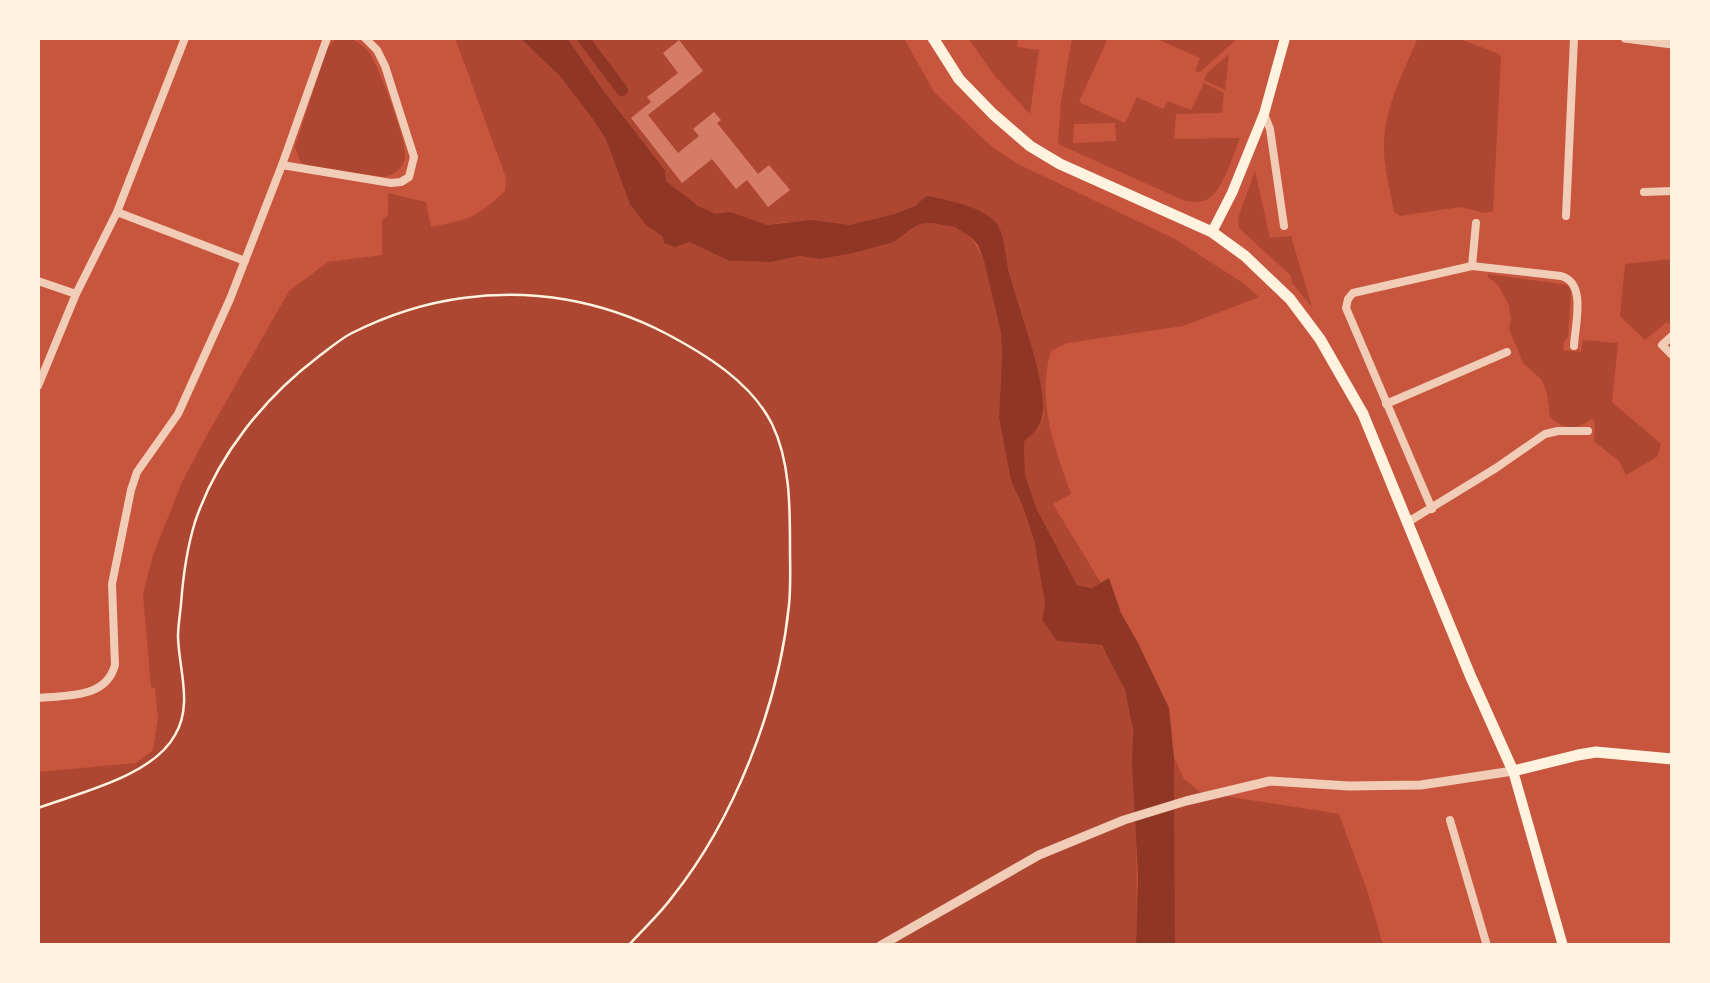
<svg xmlns="http://www.w3.org/2000/svg" width="1710" height="983" font-family="Lato,sans-serif">
<rect width="100%" height="100%" fill="#c8553d"/>
<path fill="#ae4732" fill-rule="evenodd" d="M337,38H351C357,42 364,46 369,52C378,65 408,143 405,157C403,169 395,174 384,177L306,165L300,161L295,147L327,48Z
M455,38H520C533,51 548,62 560,76C576,95 594,117 607,140C621,166 626,203 647,225C657,236 675,243 689,242L730,261L771,262L800,256L820,259L854,253L894,242L920,224L931,223L955,227L972,238L984,261L1001,333L1002,356L999,418L1011,481L1023,507L1034,540L1045,603L1042,620L1057,641L1101,645C1115,664 1125,687 1130,709C1134,730 1132,751 1133,772C1136,830 1138,887 1136,945L38,946V772L136,763L153,750L158,718L155,688L151,687L143,594L153,555L183,480L207,435L289,291L328,262L382,255V221L388,215V193L426,202L431,227C471,219 475,218 505,191L506,178Z
M567,38H904L934,92L992,147L1018,164L1175,239L1243,283L1259,297L1183,326L1067,343L1051,351C1036,401 1055,448 1071,494L1053,504L1101,583L1092,588L1077,585L1037,511L1025,475L1024,442L1040,426L1044,415L1040,385L1028,333L1010,277L1002,239L982,212L926,196L915,206L894,214L849,225L784,222L767,225L716,214L698,207L666,181L665,169L603,90Z
M968,38H1018L1017,47L1039,50L1030,114L994,75Z
M1072,38H1108L1079,102L1125,123L1137,97L1163,109L1168,101L1191,110L1204,83L1224,93L1222,113L1176,114L1174,139L1240,138C1234,154 1223,187 1210,198C1203,203 1194,202 1185,201L1058,144L1061,102ZM1115,123L1116,141L1073,143L1074,124Z
M1155,38H1238L1200,72L1195,71L1200,58Z
M1418,38H1457L1499,54L1501,57L1493,211L1485,213L1460,207L1400,216L1394,212C1390,190 1383,164 1384,142C1385,107 1404,70 1418,38Z
M1229,54L1225,90L1204,80L1207,73Z
M1255,171L1270,238L1291,236L1312,307L1292,283L1291,276L1239,228L1238,218Z
M1672,259V327L1667,322L1645,340L1620,316L1625,264Z
M1488,274L1568,285L1571,291L1568,337L1564,342L1563,350L1581,352L1583,340L1618,343L1612,402L1661,444L1657,457L1626,475L1619,461L1594,441L1595,423L1592,418C1578,431 1564,430 1550,417L1547,393L1541,379L1523,363L1509,329L1511,320L1509,305L1498,285L1488,277Z
M1174,758L1184,779L1200,792L1339,814L1368,893L1383,945H1175Z"/>
<path fill="#8f3625" d="M520,38H567L603,90L665,170L666,181L698,206L716,214L730,212L767,225L811,220L849,225L894,214L915,206L926,196C945,199 985,207 997,224C1006,237 1005,260 1010,276C1019,309 1049,387 1042,418C1040,428 1031,435 1024,442L1025,475L1037,510L1077,585L1092,588L1109,578L1121,613L1138,643L1169,708L1174,758L1175,945H1136L1138,877L1132,762L1133,729L1125,690L1102,645L1057,641L1042,620L1045,603L1034,540L1023,507L1011,481L999,418L1002,356L1001,333L984,261L978,245L972,238L955,227L931,223L920,224L910,230L894,242L854,253L820,259L800,256L771,262L730,261L689,242L675,247L664,243L663,237L646,225L630,204L606,139L593,119L560,76Z"/>
<g fill="none" stroke-linecap="round" stroke-linejoin="round">
<path stroke="#8f3625" stroke-width="12" d="M583,38L622,90"/>
</g>
<path fill="#d67c66" d="M679,40L703,71L648,115L678,153L699,136L693,129L714,112L721,120L717,123L758,174L769,165L790,190L768,207L747,180L736,189L712,159L682,183L631,118L651,102L647,97L678,73L663,53Z"/>
<g fill="none" stroke-linecap="round" stroke-linejoin="round">
<path stroke="#fff3e0" stroke-width="2.5" d="M38,808C79,793 153,776 175,735C193,705 179,670 178,637C178,626 180,615 181,604C183,577 187,548 195,522C217,456 264,398 318,357C329,349 340,339 352,333C386,316 425,303 463,298C533,288 603,301 665,333C705,354 751,382 772,424C790,461 790,506 790,547C790,566 791,586 789,605C779,704 735,818 673,896C660,914 643,929 628,946"/>
<path stroke="#f1ccb7" stroke-width="8" d="M1264,114L1270,129L1284,226
M282,165L391,183L401,182L409,177L414,157L385,66L377,50L365,38
M1644,192L1672,191
M117,212L245,261
M1566,216L1574,38
M1472,266L1476,223
M38,281L76,294
M1672,336L1662,345L1672,355
M38,386L76,294L117,212L185,38
M1386,404L1507,352
M1432,509L1346,308L1348,299L1353,293L1472,266L1561,276C1587,283 1575,324 1574,346
M1408,522L1496,468L1545,434L1558,431H1588
M38,698C66,695 106,699 115,665L112,584L131,490L137,472L178,414L230,299L282,165L327,38
M1450,820L1487,946"/>
<path stroke="#f1ccb7" stroke-width="9" d="M1625,38L1672,44
M880,946L1039,855L1124,820L1186,801L1270,781L1349,786L1421,785L1513,771"/>
<path stroke="#fff3e0" stroke-width="10" d="M1212,232L1232,193L1264,114L1285,38
M1513,771L1563,946"/>
<path stroke="#fff3e0" stroke-width="11" d="M933,38L959,79L993,114L1030,146L1060,164L1212,232L1245,256L1290,299L1320,339L1363,414L1470,675L1513,771L1578,755L1596,752L1672,759"/>
</g>
<rect width="1710" height="983" fill="none" stroke="#fff3e0" stroke-width="80"/>
</svg>
